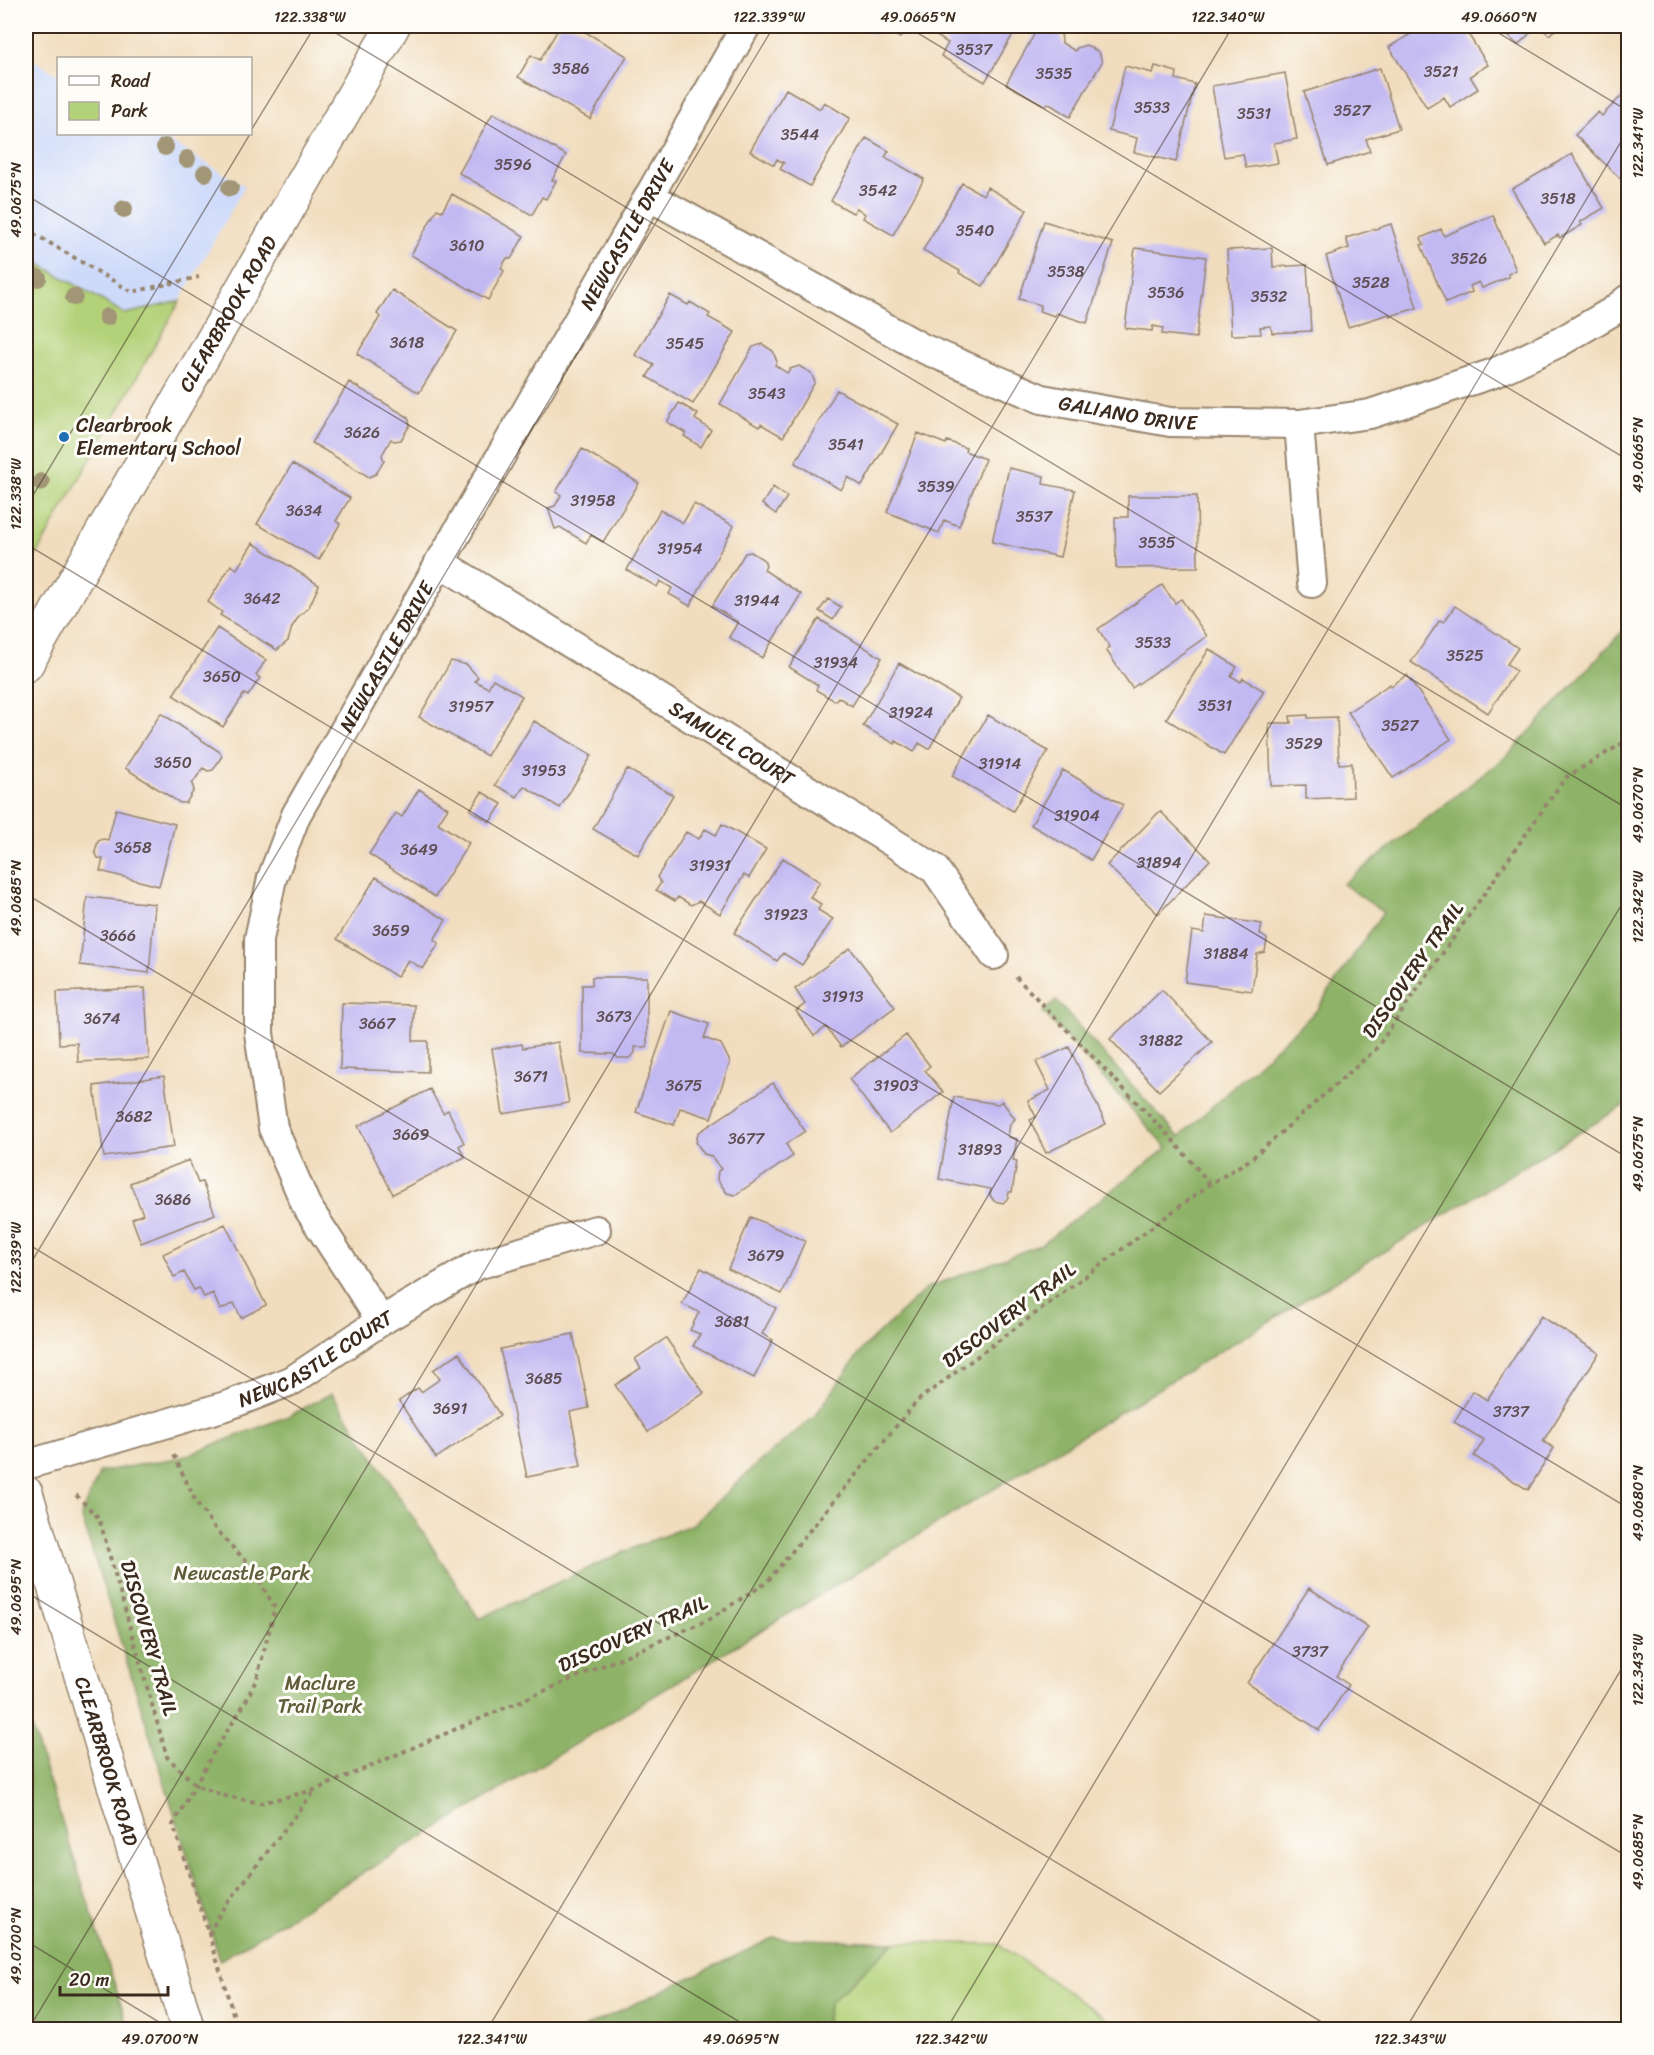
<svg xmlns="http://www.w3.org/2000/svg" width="1654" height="2055" font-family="Sriracha,sans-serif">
<rect width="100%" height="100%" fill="#fdfcf7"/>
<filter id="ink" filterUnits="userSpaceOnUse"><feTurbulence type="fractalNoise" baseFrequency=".0167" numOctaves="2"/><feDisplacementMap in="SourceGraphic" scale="12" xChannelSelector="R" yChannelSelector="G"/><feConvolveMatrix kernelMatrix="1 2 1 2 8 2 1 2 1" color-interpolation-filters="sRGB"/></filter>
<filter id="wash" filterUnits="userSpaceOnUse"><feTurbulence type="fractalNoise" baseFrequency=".008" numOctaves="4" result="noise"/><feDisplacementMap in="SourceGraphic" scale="24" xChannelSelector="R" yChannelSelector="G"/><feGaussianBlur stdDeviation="1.35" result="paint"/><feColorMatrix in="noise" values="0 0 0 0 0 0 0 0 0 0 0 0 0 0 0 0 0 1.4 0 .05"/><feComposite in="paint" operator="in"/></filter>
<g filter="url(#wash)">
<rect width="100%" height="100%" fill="#f1ddbd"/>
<path fill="#cedafa" d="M26,55L58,75V134H157L245,186L26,573Z"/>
<path fill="#b3d178" stroke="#777e4b" stroke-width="1.5" d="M26,256L125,314L180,301L26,573Z
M895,1942L998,1944L1122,2029L824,2030L830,2002Z"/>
<path fill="#8eb368" stroke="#646e43" stroke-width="1.5" d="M1628,625V1103L220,1960L81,1515L100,1472L182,1457L291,1415L332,1393L479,1619L621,1553L693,1524L758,1463L815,1416L863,1348L927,1288L1042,1244L1167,1148L1043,1012L1056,1001L1179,1137L1316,1011L1383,912L1343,884L1508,755Z
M26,1710L129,2029H53L26,2004Z
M773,1938L895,1942L830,2002L824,2029H582Z"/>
<g id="blocks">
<path fill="#c3b9f2" d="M560,26H575L627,56L590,119L518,77L531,55L540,60Z
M858,26H907L900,38L880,26L875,35Z
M933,26H1018L985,82L941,56L948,43L930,32Z
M1039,26H1050L1061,32L1062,43L1075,51L1077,48L1086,45L1099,52L1102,62L1070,117L1048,103L1046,106L1006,84Z
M1424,26H1463L1488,65L1470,76L1478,89L1450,107L1444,97L1427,108L1389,47Z
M1497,26H1537L1518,45Z
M1539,26H1559L1549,35Z
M1125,66L1153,73L1155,66L1177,72L1176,79L1195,84L1176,162L1134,152L1137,138L1109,131Z
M1380,68L1399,129L1366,139L1370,151L1328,165L1304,92Z
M1285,73L1297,139L1274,143L1278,163L1246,168L1243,154L1224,157L1212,86Z
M786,89L820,109L824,102L850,118L810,186L780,169L784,163L777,159L774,165L750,151Z
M1628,89V186L1575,135L1598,112L1602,116Z
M493,113L566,155L552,180L556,181L546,199L542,197L532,215L459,173Z
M866,138L889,151L885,157L924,179L893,235L863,218L865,214L857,208L853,213L831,201Z
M1572,154L1604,208L1580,222L1582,225L1560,238L1558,235L1544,243L1512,189Z
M962,183L983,195L987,187L1027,210L983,286L959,273L960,271L923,250Z
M452,194L524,236L511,259L507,258L501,268L504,271L488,300L411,255L437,209L442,211Z
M1493,215L1516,270L1508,274L1509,277L1482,288L1479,282L1470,286L1472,292L1446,303L1421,245L1424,244L1421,238L1441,229L1444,236Z
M1044,221L1113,243L1087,323L1056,313L1055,316L1039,311L1041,305L1019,299Z
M1391,224L1417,308L1390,316L1389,314L1348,327L1326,256L1349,248L1346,238Z
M1135,248L1206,257L1196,338L1162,334L1163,328L1153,326L1152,331L1125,328Z
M1272,248L1273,267L1307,265L1311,331L1272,333L1271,326L1260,327L1261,334L1231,335L1227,250Z
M392,290L457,331L419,393L357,354L380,317L377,314Z
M670,295L688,305L690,302L710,314L708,317L735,332L693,404L647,377L654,365L635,355Z
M762,344L773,351L777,362L775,365L787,373L790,369L799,366L811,373L815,382L783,437L761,424L759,427L720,404L753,347Z
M349,382L408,417L410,425L401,440L394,441L391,439L382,455L384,461L376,474L369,477L312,443Z
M837,390L898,424L862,486L848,477L841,490L795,463Z
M679,403L698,414L695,419L711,430L701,447L684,436L686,433L667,422Z
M918,433L946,444L947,441L966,448L965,451L985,459L959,526L944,520L939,533L887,512Z
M582,449L639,483L603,542L591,535L586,543L560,527L555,529L548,508L555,506L561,495L556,492Z
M292,464L350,498L336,521L340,524L319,560L257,524Z
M1009,468L1044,476L1043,484L1075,490L1060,557L992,542Z
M773,487L787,497L776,514L762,504Z
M1128,496H1197L1198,567L1116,568L1115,517H1128Z
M694,504L734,526L690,606L669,594L672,588L660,581L657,587L627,570L660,510L683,523Z
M253,543L319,585L309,607L299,616L292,627L288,641L277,650L220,615L222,612L208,602L231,565L237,569Z
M751,552L764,560L766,566L764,570L801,594L762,658L729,637L738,622L712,606L745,553Z
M1162,585L1175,603L1181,599L1207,636L1132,688L1106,650L1110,647L1098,629Z
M828,599L841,607L833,620L819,611Z
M1455,606L1518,648L1507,664L1516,671L1488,713L1411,662L1440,620L1444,622Z
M819,619L882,658L852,706L838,697L835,701L816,690L818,685L789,667Z
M217,628L266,660L256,675L260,678L248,696L244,694L223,727L173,695Z
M1209,649L1237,667L1231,676L1241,682L1243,678L1264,691L1224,755L1166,719Z
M451,661L467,665L478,677L475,681L488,688L493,679L522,696L487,756L419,717Z
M899,663L959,698L929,749L919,743L914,752L896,741L895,744L863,726Z
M1407,675L1451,739L1393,778L1348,712L1390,684L1391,686Z
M161,713L220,752L222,756L213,770L208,771L203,768L192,784L194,790L186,803H180L125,768Z
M988,715L1048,751L1013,811L952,776Z
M1308,715V718L1337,717L1339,764L1352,763L1353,797L1306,799V785L1271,786L1269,723H1291L1290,716Z
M534,721L592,755L560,808L524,786L517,797L495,785Z
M627,769L673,795L638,855L593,829Z
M1063,770L1123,805L1091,860L1031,825Z
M419,789L448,808L438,823L469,843L435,897L369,854L396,813L402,817Z
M482,792L502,804L490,822L470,810Z
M116,809L175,824L159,886L100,871L103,859L98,858L95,852L98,841L103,839L108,840Z
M1160,811L1210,860L1158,914L1107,865Z
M722,824L766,849L749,878L744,875L720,914L699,901L691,905L678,897L675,901L656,890L661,883L657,877L686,832L699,839L705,829L716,835Z
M783,858L820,882L810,897L821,904L818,910L833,919L802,965L783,953L777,961L734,933Z
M376,877L446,920L434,940L439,943L423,969L408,960L397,977L337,939Z
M87,897L155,904L149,973L80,965Z
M1206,916L1262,924L1260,934L1267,939L1265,952L1257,954L1252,991L1185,982L1192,931L1204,933Z
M850,948L895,1007L841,1047L826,1027L814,1036L796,1011L805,1004L795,989Z
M592,977H647V1047H635V1053L629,1058H618L613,1054L582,1053V985H592Z
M145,988L149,1059L78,1062L77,1043L59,1044L57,992Z
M1162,990L1212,1042L1159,1091L1110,1039Z
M342,1003L414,1005L413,1041H428V1072L340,1069Z
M671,1011L709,1024L704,1038L721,1044L730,1062L711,1118L680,1108L674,1125L636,1112Z
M906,1035L930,1066L925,1070L943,1092L890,1133L849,1079Z
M558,1042L569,1103L503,1114L492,1049L522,1044L523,1048Z
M1069,1047L1106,1124L1046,1153L1030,1120L1036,1117L1028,1101L1050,1090L1036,1062Z
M164,1076L174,1147L104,1157L94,1086Z
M773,1083L805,1131L786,1144L793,1156L735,1195L727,1193L717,1179L718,1171L721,1169L711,1156L704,1154L696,1142L698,1133Z
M430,1089L443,1113L448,1110L464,1143L459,1146L465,1157L393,1194L358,1126Z
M954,1097L998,1104L1002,1101L1015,1119L1010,1124L1008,1137L1017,1139L1013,1160L1017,1161L1012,1192H1009L1008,1198L1003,1203L994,1201L990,1195L991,1189L939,1179Z
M189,1160L198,1183L202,1182L215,1214L141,1243L132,1219L143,1214L130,1183Z
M751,1217L805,1241L782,1294L728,1269Z
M225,1224L266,1305L241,1318L234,1303L220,1310L213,1293L204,1297L199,1288L194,1290L184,1272L174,1277L163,1254Z
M701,1268L776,1308L762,1334L773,1340L754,1378L693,1346L700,1334L690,1330L699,1312L682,1304Z
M1541,1316L1599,1353L1543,1441L1554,1448L1528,1490L1474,1456L1484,1440L1454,1422L1473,1391L1487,1400Z
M573,1334L589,1408L570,1412L581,1466L527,1477L500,1349Z
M666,1338L704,1393L648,1432L615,1385L641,1368L635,1359Z
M459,1353L500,1415L436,1458L399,1401L418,1388L421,1392L440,1379L433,1370Z
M1309,1588L1368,1627L1336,1676L1349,1685L1319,1730L1247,1683Z"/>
</g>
</g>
<g filter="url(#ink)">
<use href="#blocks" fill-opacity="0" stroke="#96846e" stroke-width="1.5"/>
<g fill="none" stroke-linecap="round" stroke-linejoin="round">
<defs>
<g id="minor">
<path id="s1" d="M649,196L922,348L1042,399L1170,422L1299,424L1370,414L1494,373L1560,342L1613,311L1628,299"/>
<path d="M1299,424L1312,583"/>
<path id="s2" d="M439,562L934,868L994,955"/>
<path id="s3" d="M381,1321L306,1205L273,1128L259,1033V939L272,878L296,815L746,26"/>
<path id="s4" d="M26,1465L229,1405L293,1380L381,1321L477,1265L596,1230"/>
</g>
<g id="secondary">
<path id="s5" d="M26,665L393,26"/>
<path id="s6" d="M26,1493L188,2030"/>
</g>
</defs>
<use href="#minor" stroke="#96846e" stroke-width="32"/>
<use href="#secondary" stroke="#96846e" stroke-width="36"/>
<path stroke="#96846e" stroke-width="4" stroke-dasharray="4.5 4.5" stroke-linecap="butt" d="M26,229L132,292L199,277
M1016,977L1171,1138L1210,1184
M174,1455L196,1502L217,1531L250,1565L275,1608L257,1678L245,1703L212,1755L173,1825L209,1934L238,2030
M76,1495L99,1518L167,1757L197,1786L226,1796L261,1803L315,1790L706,1621L766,1583L917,1401L1210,1184L1251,1159L1375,1050L1565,778L1628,740
M209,1934L220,1913L315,1790"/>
<use href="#minor" stroke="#fff" stroke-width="28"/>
<use href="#secondary" stroke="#fff" stroke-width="33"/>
</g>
<g fill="#a19674">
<circle cx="165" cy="147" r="9"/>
<circle cx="187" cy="159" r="9"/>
<circle cx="205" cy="173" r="9"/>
<circle cx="230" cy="188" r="9"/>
<circle cx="124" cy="209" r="9"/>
<circle cx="38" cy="278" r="9"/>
<circle cx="74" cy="297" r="9"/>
<circle cx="107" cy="317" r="9"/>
<circle cx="41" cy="482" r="9"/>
</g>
</g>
<path fill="none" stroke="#3b2a1e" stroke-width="1.5" stroke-opacity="0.45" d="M324,26L1628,809M906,26L1628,460M1487,26L1628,111M250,132L315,26M26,195L1628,1158M26,507L250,134M26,544L1628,1508M26,894L1628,1857M26,1243L1335,2030M26,1271L774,26M26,1592L753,2030M26,1941L172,2030M28,2030L1233,26M487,2030L1628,130M946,2030L1628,894M1405,2030L1628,1658"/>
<circle fill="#1f6fb2" stroke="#fdfcf7" stroke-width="2" cx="64" cy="437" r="6"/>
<g text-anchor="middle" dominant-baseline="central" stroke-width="6" stroke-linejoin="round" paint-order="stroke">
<g font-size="16" fill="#5d4e53">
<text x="974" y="49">3537</text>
<text x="571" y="68">3586</text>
<text x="1441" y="71">3521</text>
<text x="1054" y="73">3535</text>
<text x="1152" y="107">3533</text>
<text x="1352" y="110">3527</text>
<text x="1254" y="113">3531</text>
<text x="800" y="134">3544</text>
<text x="513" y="164">3596</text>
<text x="878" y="190">3542</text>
<text x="1558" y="198">3518</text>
<text x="975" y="230">3540</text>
<text x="467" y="245">3610</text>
<text x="1469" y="258">3526</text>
<text x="1066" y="271">3538</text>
<text x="1371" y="282">3528</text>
<text x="1166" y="292">3536</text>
<text x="1269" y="296">3532</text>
<text x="407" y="342">3618</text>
<text x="685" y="343">3545</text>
<text x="767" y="393">3543</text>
<text x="362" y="432">3626</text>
<text x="846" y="444">3541</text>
<text x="936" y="486">3539</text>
<text x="593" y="500">31958</text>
<text x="304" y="510">3634</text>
<text x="1034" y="516">3537</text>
<text x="1157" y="542">3535</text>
<text x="680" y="548">31954</text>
<text x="262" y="598">3642</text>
<text x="757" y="600">31944</text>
<text x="1153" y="642">3533</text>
<text x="1465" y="655">3525</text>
<text x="836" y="662">31934</text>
<text x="222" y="676">3650</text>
<text x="1215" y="705">3531</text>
<text x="471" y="706">31957</text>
<text x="911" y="712">31924</text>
<text x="1400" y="725">3527</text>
<text x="1304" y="743">3529</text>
<text x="173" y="762">3650</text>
<text x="1000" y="763">31914</text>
<text x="544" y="770">31953</text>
<text x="1077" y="815">31904</text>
<text x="133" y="847">3658</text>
<text x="419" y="849">3649</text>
<text x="1159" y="862">31894</text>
<text x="710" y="865">31931</text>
<text x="786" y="914">31923</text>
<text x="391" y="930">3659</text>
<text x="118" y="935">3666</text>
<text x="1226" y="953">31884</text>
<text x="843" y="996">31913</text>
<text x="614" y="1016">3673</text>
<text x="102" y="1018">3674</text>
<text x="377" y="1023">3667</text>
<text x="1161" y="1040">31882</text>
<text x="531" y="1076">3671</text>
<text x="684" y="1085">3675</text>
<text x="896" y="1085">31903</text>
<text x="134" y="1116">3682</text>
<text x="411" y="1134">3669</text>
<text x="746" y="1138">3677</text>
<text x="980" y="1149">31893</text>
<text x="173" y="1199">3686</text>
<text x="766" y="1255">3679</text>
<text x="732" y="1321">3681</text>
<text x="544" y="1378">3685</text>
<text x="450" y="1408">3691</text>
<text x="1511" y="1411">3737</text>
<text x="1310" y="1651">3737</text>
</g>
<g font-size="20" fill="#3b2a1e" stroke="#fdfcf7">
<text stroke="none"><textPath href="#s3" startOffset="1210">NEWCASTLE DRIVE</textPath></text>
<text stroke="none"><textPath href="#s5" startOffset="405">CLEARBROOK ROAD</textPath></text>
<text stroke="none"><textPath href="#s1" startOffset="530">GALIANO DRIVE</textPath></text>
<text stroke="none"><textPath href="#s3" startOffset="724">NEWCASTLE DRIVE</textPath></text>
<text stroke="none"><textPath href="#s2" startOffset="344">SAMUEL COURT</textPath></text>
<text transform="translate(1413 970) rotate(-55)">DISCOVERY TRAIL</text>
<text transform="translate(1009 1315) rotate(-37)">DISCOVERY TRAIL</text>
<text stroke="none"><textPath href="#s4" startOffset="310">NEWCASTLE COURT</textPath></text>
<text transform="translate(633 1634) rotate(-24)">DISCOVERY TRAIL</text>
<text transform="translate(149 1638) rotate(74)">DISCOVERY TRAIL</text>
<text stroke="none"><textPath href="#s6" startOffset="280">CLEARBROOK ROAD</textPath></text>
</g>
<g font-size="20" fill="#3b2a1e" stroke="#fdfcf7" text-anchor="start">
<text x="76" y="425">Clearbrook<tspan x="76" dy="23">Elementary School</tspan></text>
</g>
<g font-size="20" fill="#5f5c39" stroke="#fdfcf7">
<text x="242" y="1573">Newcastle Park</text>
<text x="320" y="1683">Maclure<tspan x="320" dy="23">Trail Park</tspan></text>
</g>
</g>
<rect width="1654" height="2055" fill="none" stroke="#fdfcf7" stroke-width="66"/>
<rect x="57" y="57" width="195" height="78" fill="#fdfcf7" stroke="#afa8a0" stroke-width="1.5"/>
<rect x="69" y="76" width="30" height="9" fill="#ffffff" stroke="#afa8a0" stroke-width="1.5"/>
<text x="111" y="87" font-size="18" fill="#3b2a1e">Road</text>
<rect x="69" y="102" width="30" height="18" fill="#b3d178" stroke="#afa8a0" stroke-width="1.5"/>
<text x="111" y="117" font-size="18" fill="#3b2a1e">Park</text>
<path d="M60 1986v9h108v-9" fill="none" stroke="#3b2a1e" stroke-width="3"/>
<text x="69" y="1986" font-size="18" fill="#3b2a1e" stroke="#fdfcf7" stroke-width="4.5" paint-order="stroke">20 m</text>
<rect x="33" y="33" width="1588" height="1989" fill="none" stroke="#3b2a1e" stroke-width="2"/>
<g font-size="15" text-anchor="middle" fill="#3b2a1e">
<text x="310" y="22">122.338°W</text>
<text x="769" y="22">122.339°W</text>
<text x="918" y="22">49.0665°N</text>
<text x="1228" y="22">122.340°W</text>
<text x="1499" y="22">49.0660°N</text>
<text transform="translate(1638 143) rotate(-90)" y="5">122.341°W</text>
<text transform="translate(16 200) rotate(-90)" y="5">49.0675°N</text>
<text transform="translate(1638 455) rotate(-90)" y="5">49.0665°N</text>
<text transform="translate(16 494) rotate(-90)" y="5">122.338°W</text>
<text transform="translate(1638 805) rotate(-90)" y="5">49.0670°N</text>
<text transform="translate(16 898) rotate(-90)" y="5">49.0685°N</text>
<text transform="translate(1638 907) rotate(-90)" y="5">122.342°W</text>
<text transform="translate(1638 1154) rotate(-90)" y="5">49.0675°N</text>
<text transform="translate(16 1258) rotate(-90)" y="5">122.339°W</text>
<text transform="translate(1638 1503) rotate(-90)" y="5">49.0680°N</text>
<text transform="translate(16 1597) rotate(-90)" y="5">49.0695°N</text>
<text transform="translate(1638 1670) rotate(-90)" y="5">122.343°W</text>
<text transform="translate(1638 1852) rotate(-90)" y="5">49.0685°N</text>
<text transform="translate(16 1946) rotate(-90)" y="5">49.0700°N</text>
<text x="160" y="2044">49.0700°N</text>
<text x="492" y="2044">122.341°W</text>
<text x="741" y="2044">49.0695°N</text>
<text x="951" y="2044">122.342°W</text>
<text x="1410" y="2044">122.343°W</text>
</g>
</svg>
